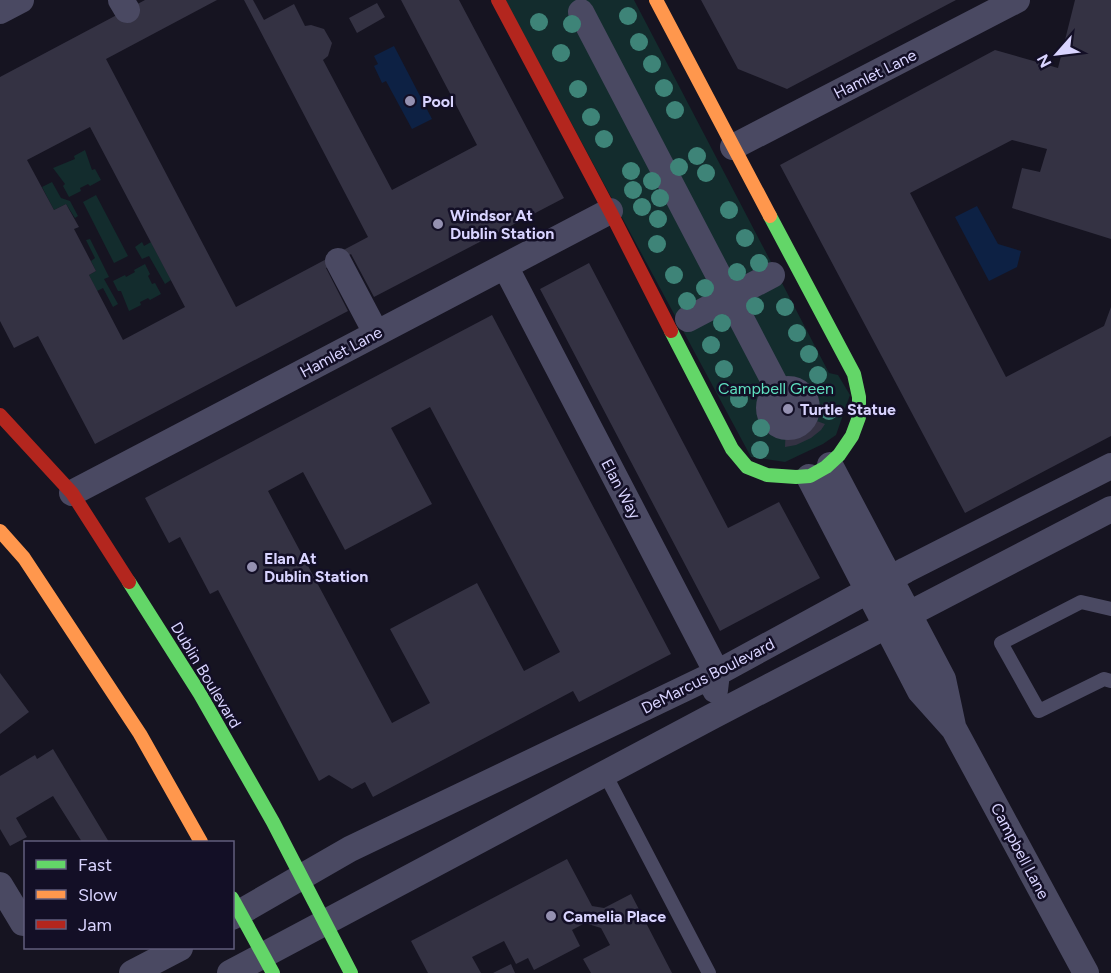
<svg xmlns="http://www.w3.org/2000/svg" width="1111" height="973" font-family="Figtree,sans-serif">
<rect width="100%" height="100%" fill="#161421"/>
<path fill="#132c2d" d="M505,0H634L829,373L838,375L850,395L836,435L823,444L785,462L751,457Z
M85,150L92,170L95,169L101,180L90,186L88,184L80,188L81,191L69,197L63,186L65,184L53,168L75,159L74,156Z
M52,182L61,198L70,201L78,216L75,218L66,204L54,210L42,187Z
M96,195L128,256L114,263L83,202Z
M90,239L109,277L104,279L118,304L113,307L103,288L97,291L89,275L96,271L91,261L95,258L86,240Z
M142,242L144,246L151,242L171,280L165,284L149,256L142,259L135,247Z
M145,264L150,274L148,276L152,284L155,283L161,294L150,300L148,298L140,302L141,305L129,311L121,291H118L113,281L125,275L126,277L135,272L134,270Z"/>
<path fill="#0d2144" d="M394,46L432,119L412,129L386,81L382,83L374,66L378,64L374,56Z
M977,206L998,244L1021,251L1017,267L989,281L955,217Z"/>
<path fill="#343243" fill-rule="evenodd" d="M145,0H217L106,59L236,307L368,237L244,0H253L264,20L294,4L305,26L311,25L324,29L332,43L328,56L323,60L392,190L477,145L401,0H459L564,198L374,297L351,254L326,268L348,311L95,444L38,336L14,348L0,321V77ZM90,127L185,307L123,340L89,275L96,271L74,229L79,227L66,204L54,210L27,160Z
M701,0H956L787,89L738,69Z
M1075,0H1111V239L1012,208L1022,168L1040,172L1047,149L1012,140L910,193L1006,377L1104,326L1111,307V436L965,513L780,165L995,50L1058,68Z
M377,3L385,17L357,33L349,18Z
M589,263L728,528L779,502L820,578L720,631L540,289Z
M492,315L671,654L579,702L573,691L373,797L365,782L352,789L329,775L319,781L218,590L210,594L180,537L169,543L145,498ZM430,407L560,652L524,671L477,583L390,629L430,703L392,723L268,491L303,472L345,550L432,504L391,428Z
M803,416L825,424L821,430L811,438L796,445L785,447L786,425L796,424L801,421Z
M0,673L29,712L0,734Z
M53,749L109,842H82L53,796L16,818L27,837L10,846L0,829V776L35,755L37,759Z
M567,859L592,906L604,908L631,894L672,973H591L583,959L610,945L601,928L585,923L572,930L580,946L534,970L528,958L516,964L504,941L472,957L481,973H428L411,941Z
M511,964L515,973H493Z"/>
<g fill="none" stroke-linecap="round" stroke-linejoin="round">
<path stroke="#4a4962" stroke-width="14" d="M1111,609L1081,602L1001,643L1039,711L1104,679L1111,681
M605,774L709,973"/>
<path stroke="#4a4962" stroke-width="26" d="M121,0L127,10
M0,11L21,0
M581,12L779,391
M733,147L1017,0
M338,261L376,333
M505,266L717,673L715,690
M688,319L772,275
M769 408a19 19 0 1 1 38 0a19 19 0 1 1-38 0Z
M830,465L943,679L953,726
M809,477L920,691L954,729L1086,973
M72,493L610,211
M0,885L23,923
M232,917L350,849L717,673L906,570L1111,466
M132,973L180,948
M230,973L711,717L1111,509"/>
<path stroke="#63d668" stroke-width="14" d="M671,331L732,449L747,467L767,475L796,477L810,476L826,467L839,455L852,436L859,417V397L854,374L770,216
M129,582L200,694L273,822L351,973
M232,898L273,973"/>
<path stroke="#ff974d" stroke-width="14" d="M656,0L770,216
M0,531L24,558L140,734L201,842"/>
<path stroke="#b3261e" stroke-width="14" d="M498,0L610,211L671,331
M0,415L72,493L129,582"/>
</g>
<g fill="#3e8478">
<circle cx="628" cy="16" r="9"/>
<circle cx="539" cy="22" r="9"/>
<circle cx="572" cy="24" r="9"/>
<circle cx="639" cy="42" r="9"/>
<circle cx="561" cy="53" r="9"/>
<circle cx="652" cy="64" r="9"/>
<circle cx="664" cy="88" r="9"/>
<circle cx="578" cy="89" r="9"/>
<circle cx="675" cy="110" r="9"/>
<circle cx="591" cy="117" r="9"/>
<circle cx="604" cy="139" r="9"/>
<circle cx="697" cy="156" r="9"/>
<circle cx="679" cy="167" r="9"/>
<circle cx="631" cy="171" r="9"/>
<circle cx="706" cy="173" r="9"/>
<circle cx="652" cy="181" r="9"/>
<circle cx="633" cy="190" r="9"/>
<circle cx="660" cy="198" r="9"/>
<circle cx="642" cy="207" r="9"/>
<circle cx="729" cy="210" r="9"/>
<circle cx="658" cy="219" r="9"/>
<circle cx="745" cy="238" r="9"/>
<circle cx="657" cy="244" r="9"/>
<circle cx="759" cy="263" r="9"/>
<circle cx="737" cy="272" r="9"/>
<circle cx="674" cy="275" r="9"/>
<circle cx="705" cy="288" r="9"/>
<circle cx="687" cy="301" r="9"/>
<circle cx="755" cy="306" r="9"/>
<circle cx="785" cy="307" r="9"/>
<circle cx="722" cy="323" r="9"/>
<circle cx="797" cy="333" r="9"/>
<circle cx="711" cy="345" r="9"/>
<circle cx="809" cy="354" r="9"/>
<circle cx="724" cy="369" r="9"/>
<circle cx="818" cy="375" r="9"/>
<circle cx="739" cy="399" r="9"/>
<circle cx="829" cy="411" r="9"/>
<circle cx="761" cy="428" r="9"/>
<circle cx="760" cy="450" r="9"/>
</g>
<g fill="#9591b1" stroke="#130f26" stroke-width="2">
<circle cx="410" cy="101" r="6"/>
<circle cx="438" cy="224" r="6"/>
<circle cx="788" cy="409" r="6"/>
<circle cx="252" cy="567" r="6"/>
<circle cx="551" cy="916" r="6"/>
</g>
<g text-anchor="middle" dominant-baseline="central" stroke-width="5" stroke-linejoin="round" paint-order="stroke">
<g font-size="16" fill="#d9d4ff" stroke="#130f26">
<text transform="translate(875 74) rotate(-27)">Hamlet Lane</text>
<text transform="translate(341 352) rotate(-28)">Hamlet Lane</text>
<text transform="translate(621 489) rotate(62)">Elan Way</text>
<text transform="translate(206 675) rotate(59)">Dublin Boulevard</text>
<text transform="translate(708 676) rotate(-27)">DeMarcus Boulevard</text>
<text transform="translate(1020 851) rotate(62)">Campbell Lane</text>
</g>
<g font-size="16" font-weight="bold" fill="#d9d4ff" stroke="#130f26" text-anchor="start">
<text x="422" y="101">Pool</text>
<text x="450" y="215">Windsor At<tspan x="450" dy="18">Dublin Station</tspan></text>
<text x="800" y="409">Turtle Statue</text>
<text x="264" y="558">Elan At<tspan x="264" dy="18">Dublin Station</tspan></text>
<text x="563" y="916">Camelia Place</text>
</g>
<g font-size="16" fill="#5fe0c0" stroke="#130f26">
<text x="776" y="388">Campbell Green</text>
</g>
</g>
<rect x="24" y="841" width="210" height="108" fill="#130f26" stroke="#625e7d" stroke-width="1.5"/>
<rect x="36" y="860" width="30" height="9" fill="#63d668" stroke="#625e7d" stroke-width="1.5"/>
<text x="78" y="871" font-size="18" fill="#d9d4ff">Fast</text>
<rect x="36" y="890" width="30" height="9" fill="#ff974d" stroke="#625e7d" stroke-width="1.5"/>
<text x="78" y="901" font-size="18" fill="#d9d4ff">Slow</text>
<rect x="36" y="920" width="30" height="9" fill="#b3261e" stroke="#625e7d" stroke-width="1.5"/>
<text x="78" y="931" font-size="18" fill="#d9d4ff">Jam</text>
<g transform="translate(1057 54) rotate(242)" stroke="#130f26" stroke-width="4.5" paint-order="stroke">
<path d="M0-4.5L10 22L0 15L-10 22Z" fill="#d9d4ff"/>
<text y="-9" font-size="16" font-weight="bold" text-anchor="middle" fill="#d9d4ff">N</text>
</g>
</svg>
